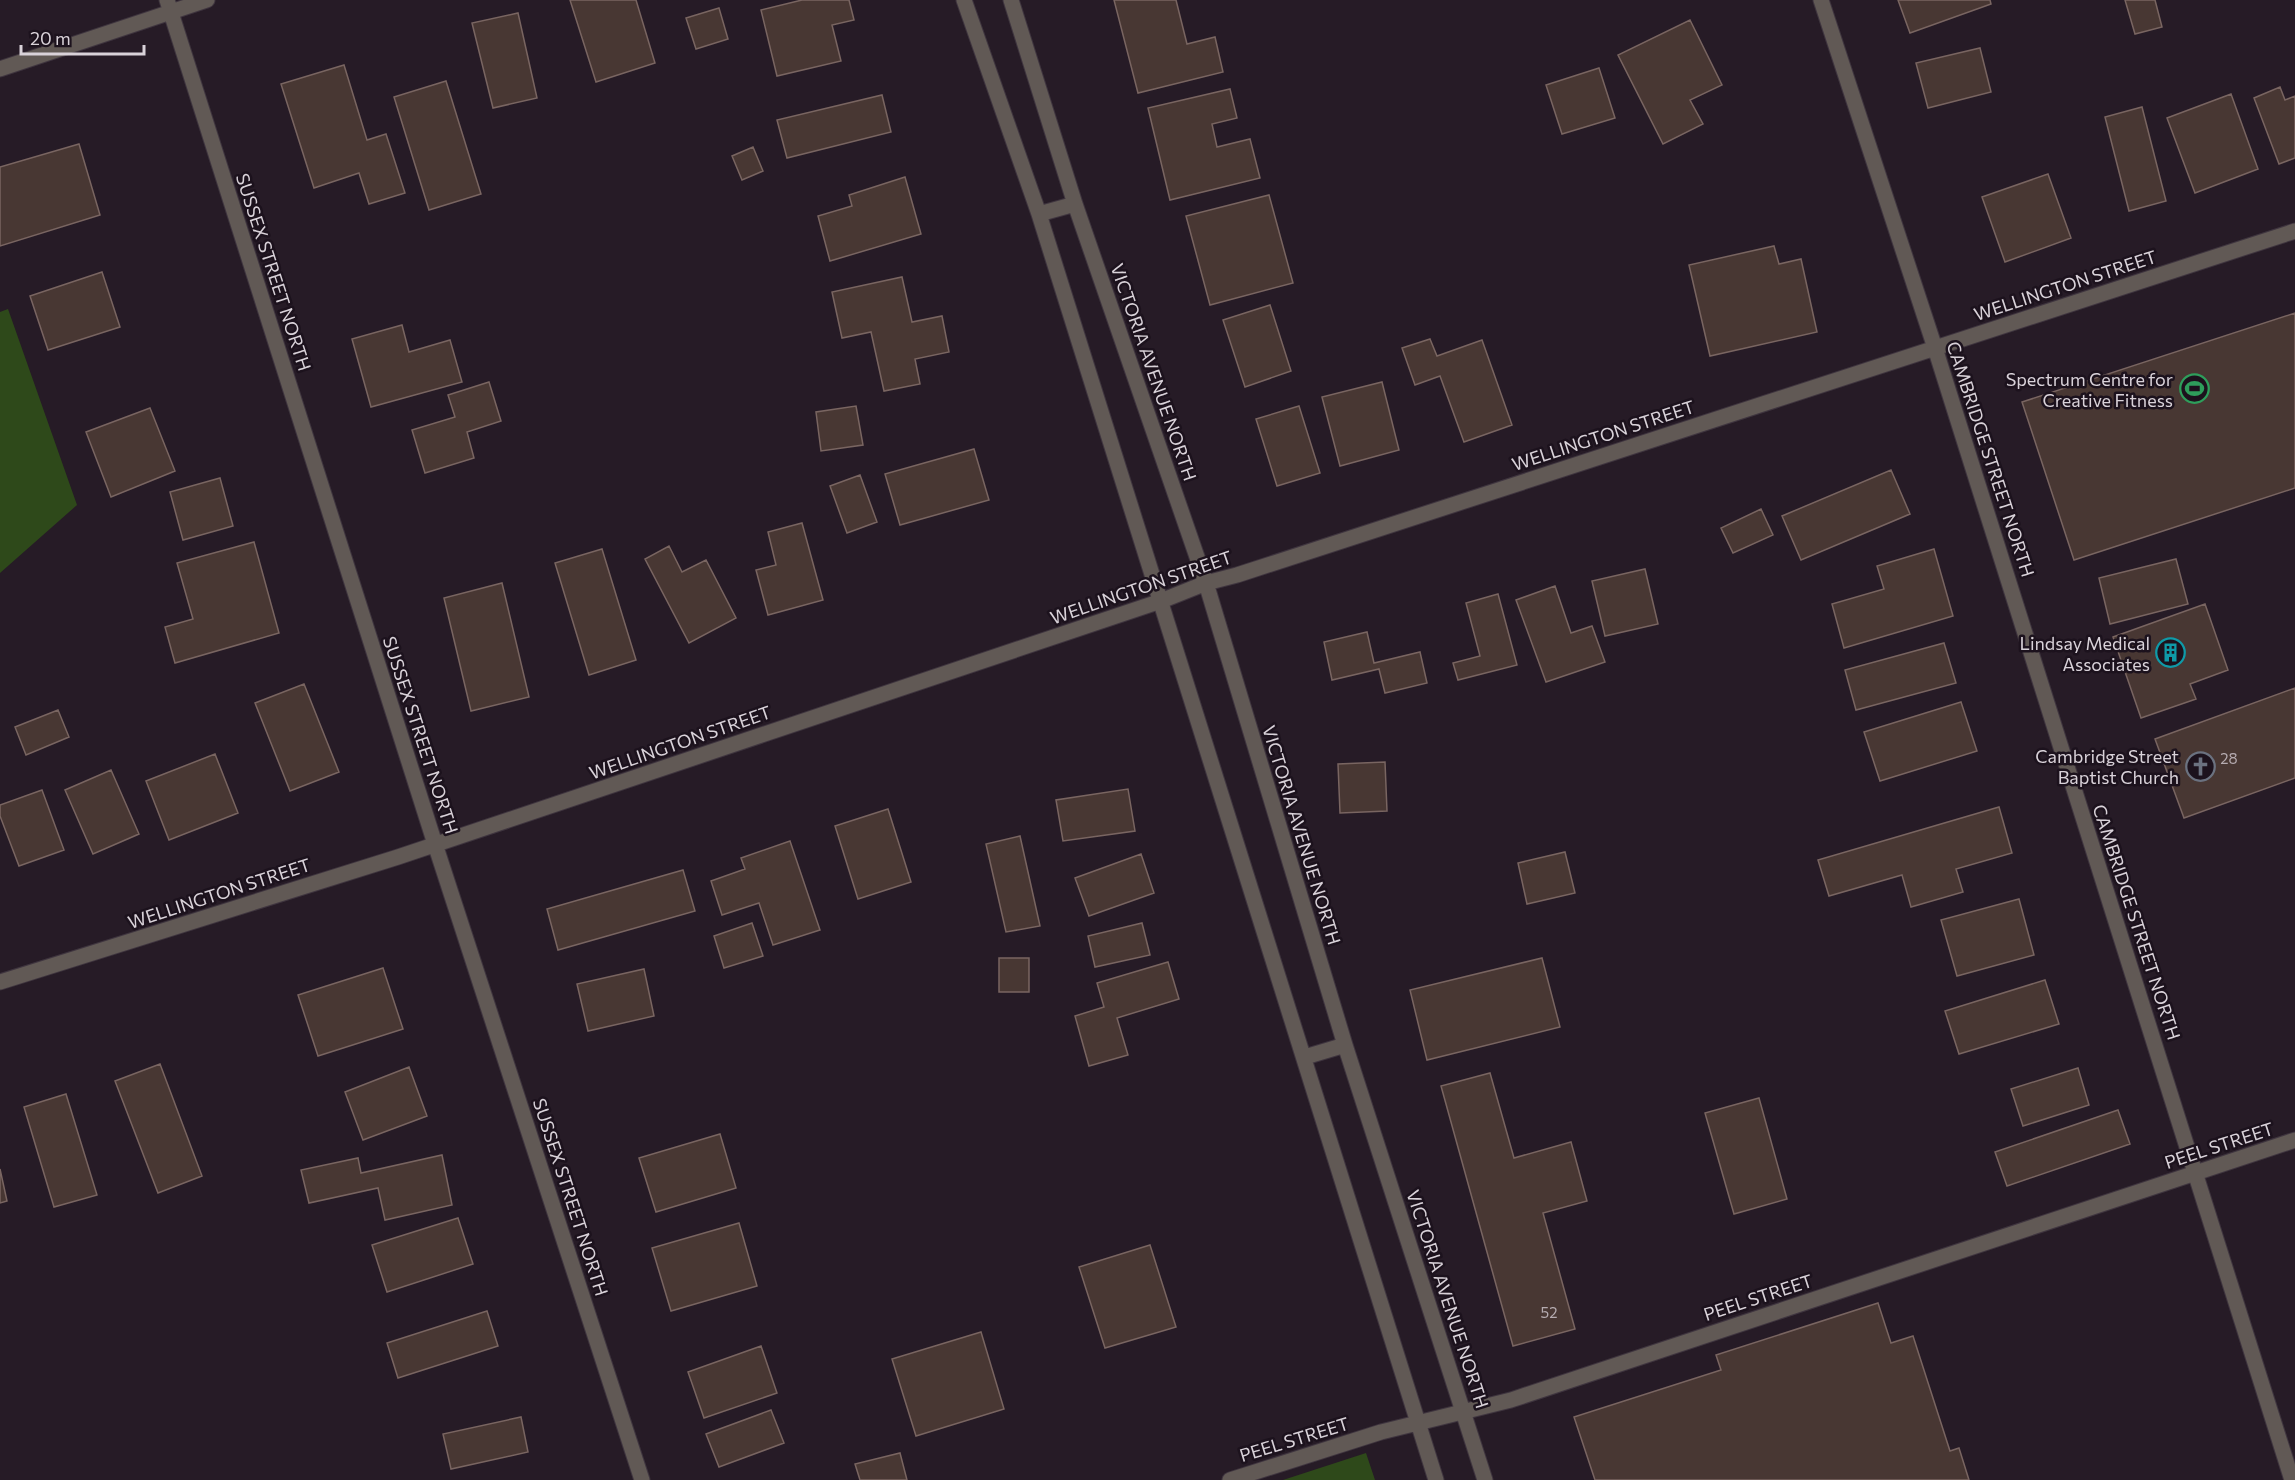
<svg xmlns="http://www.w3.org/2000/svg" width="2295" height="1480" font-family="Commissioner,sans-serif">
<rect width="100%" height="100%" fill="#261b26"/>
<path fill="#2e491a" d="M8,309L77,505L0,573V312Z
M1366,1453L1375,1480H1283Z"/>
<path fill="#483733" stroke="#796561" stroke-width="1.5" d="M570,0H636L655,63L596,82Z
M802,0H849L854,20L832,25L841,61L777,76L761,10Z
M1114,0H1176L1187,44L1215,37L1223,72L1138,93Z
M1898,0H1990L1991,4L1910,33Z
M2125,0H2155L2162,27L2135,34Z
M719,8L728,39L696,49L686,18Z
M518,13L537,98L493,108L472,23Z
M1690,20L1722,85L1690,100L1703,124L1663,144L1618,55Z
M1980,48L1991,92L1928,108L1916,63Z
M344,65L367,140L386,134L405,193L369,204L359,173L314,188L281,84Z
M1599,68L1615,118L1562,134L1546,85Z
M446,81L481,194L429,210L394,97Z
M2280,87L2285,100L2295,96V158L2279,164L2254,98Z
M1230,89L1237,118L1212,124L1217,147L1250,139L1260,178L1170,200L1148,108Z
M2231,94L2258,169L2195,193L2167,118Z
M882,95L891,132L787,158L777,120Z
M2142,107L2166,201L2129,211L2105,117Z
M79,144L100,215L0,246V167Z
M753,147L763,171L742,180L732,156Z
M2048,174L2071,238L2005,262L1982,197Z
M905,177L921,234L830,261L818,216L852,206L849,195Z
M1269,195L1293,283L1210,305L1186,216Z
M1774,246L1779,264L1801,259L1817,332L1710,356L1689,265Z
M102,272L120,327L48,350L30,296Z
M902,277L912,322L942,316L949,352L915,359L920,384L884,391L871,332L842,338L832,292Z
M1270,305L1291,371L1245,387L1223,320Z
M2295,313V488L2074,560L2022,402Z
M402,325L409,352L450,340L462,382L371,407L352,339Z
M1430,339L1437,356L1482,340L1512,425L1464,442L1440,376L1415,385L1402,348Z
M489,382L501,421L467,432L474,458L425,473L412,430L455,417L448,395Z
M1382,382L1399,450L1340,466L1322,397Z
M856,406L863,445L821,451L816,412Z
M1299,406L1320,473L1277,486L1256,419Z
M150,408L175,471L111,497L86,432Z
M974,449L989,500L900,525L885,474Z
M1891,470L1910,514L1801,560L1782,516Z
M860,475L877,522L847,533L830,486Z
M220,478L233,526L183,540L170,492Z
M1761,509L1773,535L1733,553L1721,528Z
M802,523L823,600L768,615L756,570L776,565L768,532Z
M254,542L279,633L175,663L165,627L193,619L177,563Z
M669,546L682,572L706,560L736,618L689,643L645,559Z
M602,549L636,660L589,675L555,563Z
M1934,549L1953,616L1844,648L1832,604L1884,589L1877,566Z
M2176,559L2188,604L2110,624L2099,578Z
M1645,569L1658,624L1605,636L1592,581Z
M502,583L529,697L471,711L444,598Z
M1555,586L1571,633L1592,626L1605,662L1546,682L1516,600Z
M1498,594L1517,665L1458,680L1453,663L1480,656L1466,603Z
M2205,604L2228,670L2190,684L2196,699L2141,718L2113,637Z
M1367,632L1374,663L1420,652L1427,683L1385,693L1379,669L1332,680L1324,642Z
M1944,643L1956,683L1856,710L1845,670Z
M304,684L339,772L290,791L255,703Z
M2295,688V778L2184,818L2155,739Z
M1961,702L1977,751L1880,781L1864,732Z
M58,710L69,737L26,755L15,727Z
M215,754L238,813L169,840L146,781Z
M1385,762L1387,811L1340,813L1338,764Z
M111,770L139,834L93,854L65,790Z
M1128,789L1135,831L1063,841L1056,800Z
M42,790L64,850L19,866L0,816V805Z
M1999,807L2012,853L1956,869L1963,892L1911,907L1902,875L1829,896L1818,860Z
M888,809L911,882L858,899L835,826Z
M1020,836L1040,926L1006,932L986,844Z
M790,841L820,930L773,945L759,903L722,915L711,881L745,869L741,858Z
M1565,852L1575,893L1527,904L1518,863Z
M1141,854L1154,893L1089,916L1075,878Z
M683,870L695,911L558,950L547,909Z
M2019,899L2034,955L1957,976L1941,920Z
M752,923L763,956L724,968L714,936Z
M1142,923L1150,955L1095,967L1088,936Z
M999,958H1029V992H999Z
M1542,958L1560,1027L1427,1060L1410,990Z
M1168,962L1179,999L1117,1018L1128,1055L1089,1066L1075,1016L1104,1007L1097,983Z
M383,968L403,1029L318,1056L298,995Z
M644,969L654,1016L588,1031L577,984Z
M2045,980L2059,1024L1959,1054L1945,1011Z
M160,1064L202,1176L158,1193L115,1081Z
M409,1067L427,1116L363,1140L345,1092Z
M2078,1068L2089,1105L2023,1126L2011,1089Z
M1490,1073L1514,1158L1571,1142L1587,1201L1543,1213L1575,1329L1513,1346L1441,1086Z
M66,1094L97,1195L54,1207L24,1107Z
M1759,1098L1787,1199L1734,1214L1705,1113Z
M2118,1110L2130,1144L2007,1186L1995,1152Z
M720,1134L736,1188L656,1212L639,1158Z
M442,1155L452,1205L385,1220L378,1188L309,1203L301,1170L358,1158L361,1173Z
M0,1169L7,1201L0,1203Z
M458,1218L473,1264L387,1292L372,1245Z
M739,1223L757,1286L671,1311L652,1248Z
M1150,1245L1176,1327L1105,1348L1079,1267Z
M1878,1303L1891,1343L1913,1336L1950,1451L1959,1448L1969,1480H1595L1574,1417L1721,1370L1716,1355Z
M487,1311L498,1346L398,1378L387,1343Z
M981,1332L1004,1409L916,1436L892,1359Z
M761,1346L777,1393L704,1418L688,1372Z
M771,1410L784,1443L719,1467L706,1434Z
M521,1417L528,1452L451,1469L443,1434Z
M900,1453L907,1480H860L855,1464Z"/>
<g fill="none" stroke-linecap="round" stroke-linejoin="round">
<defs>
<path id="minor" d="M167,0L435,844L642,1480
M964,0L1039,214L1436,1480
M1011,0L1075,204L1206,583L1345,1045L1485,1480
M1821,0L1935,348L2292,1480
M0,69L207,0
M1039,214L1075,204
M0,982L398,857L1161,601L1206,583L1237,575L2295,231
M1305,1057L1345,1045
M1230,1480L1381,1432L1511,1400L2295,1140"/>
</defs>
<use href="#minor" stroke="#3f353f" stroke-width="17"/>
<use href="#minor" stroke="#615955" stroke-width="15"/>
</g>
<defs>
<symbol id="stadium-ring" viewBox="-11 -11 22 22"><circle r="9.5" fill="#1c121d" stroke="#2e9e5b" stroke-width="1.5"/><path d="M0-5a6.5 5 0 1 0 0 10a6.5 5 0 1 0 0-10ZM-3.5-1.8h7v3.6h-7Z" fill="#2e9e5b"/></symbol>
<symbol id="building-ring" viewBox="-11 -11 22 22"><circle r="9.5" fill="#1c121d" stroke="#0f9aa8" stroke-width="1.5"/><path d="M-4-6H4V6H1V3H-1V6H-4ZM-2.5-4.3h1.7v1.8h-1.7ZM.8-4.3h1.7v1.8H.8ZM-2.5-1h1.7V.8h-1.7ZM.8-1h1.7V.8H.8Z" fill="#0f9aa8"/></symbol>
<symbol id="church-ring" viewBox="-11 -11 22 22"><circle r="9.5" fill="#1c121d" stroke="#6b7280" stroke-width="1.5"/><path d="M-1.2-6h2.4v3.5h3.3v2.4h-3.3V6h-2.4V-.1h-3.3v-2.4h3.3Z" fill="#6b7280"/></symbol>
</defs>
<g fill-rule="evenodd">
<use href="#stadium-ring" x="2178" y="372" width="33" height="33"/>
<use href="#building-ring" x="2154" y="636" width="33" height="33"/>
<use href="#church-ring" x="2184" y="750" width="33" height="33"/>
</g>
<g text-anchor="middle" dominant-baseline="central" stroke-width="5" stroke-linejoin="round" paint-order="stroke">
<g font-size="15" fill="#b5abb0">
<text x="2229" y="758">28</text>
<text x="1549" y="1312">52</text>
</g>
<g font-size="18" fill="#d9d2d9" stroke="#1c121d">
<text transform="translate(274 272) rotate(72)">SUSSEX STREET NORTH</text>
<text transform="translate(2065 285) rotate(-18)">WELLINGTON STREET</text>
<text transform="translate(1154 372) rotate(71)">VICTORIA AVENUE NORTH</text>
<text transform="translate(1603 435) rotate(-18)">WELLINGTON STREET</text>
<text transform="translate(1991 459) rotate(72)">CAMBRIDGE STREET NORTH</text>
<text transform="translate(1141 587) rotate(-19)">WELLINGTON STREET</text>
<text transform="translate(421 735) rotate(72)">SUSSEX STREET NORTH</text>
<text transform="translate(680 742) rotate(-19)">WELLINGTON STREET</text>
<text transform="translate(1302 835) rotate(73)">VICTORIA AVENUE NORTH</text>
<text transform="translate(219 893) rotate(-18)">WELLINGTON STREET</text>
<text transform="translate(2137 922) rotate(72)">CAMBRIDGE STREET NORTH</text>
<text transform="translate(2219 1145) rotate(-18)">PEEL STREET</text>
<text transform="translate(571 1197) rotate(72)">SUSSEX STREET NORTH</text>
<text transform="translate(1758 1297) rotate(-18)">PEEL STREET</text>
<text transform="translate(1448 1299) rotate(72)">VICTORIA AVENUE NORTH</text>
<text transform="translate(1294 1439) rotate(-17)">PEEL STREET</text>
</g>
<g font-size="18" fill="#d9d2d9" stroke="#1c121d" text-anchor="end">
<text x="2173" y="379">Spectrum Centre for<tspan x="2173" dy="21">Creative Fitness</tspan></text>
<text x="2150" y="643">Lindsay Medical<tspan x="2150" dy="21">Associates</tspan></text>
<text x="2179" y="756">Cambridge Street<tspan x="2179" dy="21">Baptist Church</tspan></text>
</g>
</g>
<path d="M21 45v9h123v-9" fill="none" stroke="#d9d2d9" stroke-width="3"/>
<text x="30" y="45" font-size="18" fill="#d9d2d9" stroke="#1c121d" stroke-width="4.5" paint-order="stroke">20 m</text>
</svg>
